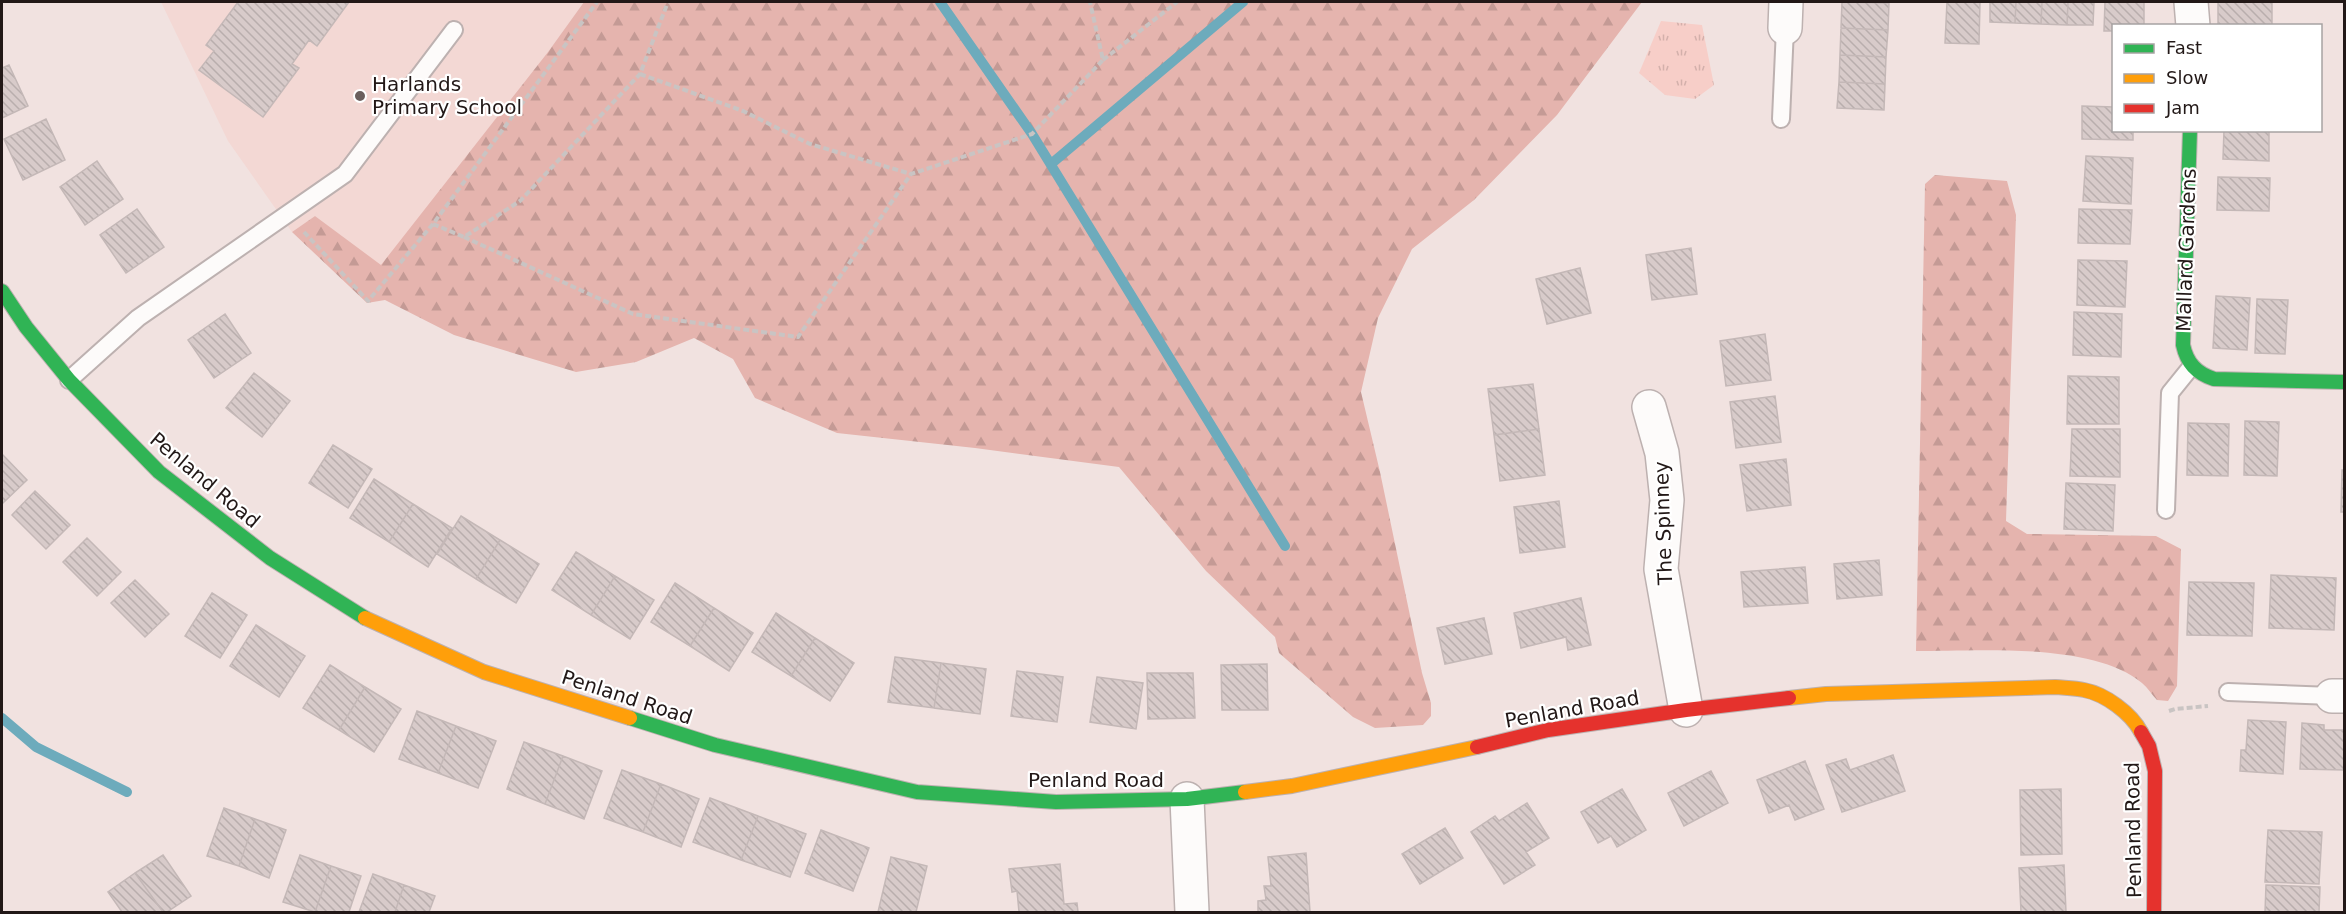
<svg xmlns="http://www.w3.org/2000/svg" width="2346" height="914" font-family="'DejaVu Sans',sans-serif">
<defs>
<pattern id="grass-tufts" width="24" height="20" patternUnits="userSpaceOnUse" patternTransform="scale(1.5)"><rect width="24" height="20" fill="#f7cec8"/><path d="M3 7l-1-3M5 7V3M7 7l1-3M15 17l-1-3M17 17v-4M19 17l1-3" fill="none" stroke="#d3b0ab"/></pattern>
<pattern id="forest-firs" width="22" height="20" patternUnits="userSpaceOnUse" patternTransform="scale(1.5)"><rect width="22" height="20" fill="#e5b4ae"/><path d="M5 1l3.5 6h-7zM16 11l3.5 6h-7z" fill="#c49a95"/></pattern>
<pattern id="building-back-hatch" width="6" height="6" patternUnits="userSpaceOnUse" patternTransform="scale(1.5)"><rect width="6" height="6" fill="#d8cbca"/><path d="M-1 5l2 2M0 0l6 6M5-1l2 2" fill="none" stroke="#b9aead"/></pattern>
</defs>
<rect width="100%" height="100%" fill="#f1e2e0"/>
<path fill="#f3d8d4" d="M161,2H584L548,52L381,266L315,216L292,232L228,141Z"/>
<path fill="url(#grass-tufts)" d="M1661,21L1702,25L1714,85L1695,99L1665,95L1639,73Z"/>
<path fill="url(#forest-firs)" d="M584,2H1642L1557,115L1474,200L1412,249L1378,318L1361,392L1380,472L1422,673L1431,703V716L1423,725L1375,728L1353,717L1279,653L1275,637L1206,571L1119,467L975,448L837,433L755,398L733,359L694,338L636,362L576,372L454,335L385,300L367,303L292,232L315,216L381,265L548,52Z
M1935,175L2007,181L2016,215L2006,521L2027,534L2156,536L2181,549L2177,686L2168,701L2157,700C2152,695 2148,688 2142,683C2093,642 1979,651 1916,651L1925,184Z"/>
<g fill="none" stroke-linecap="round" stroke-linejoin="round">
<path stroke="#6dabbc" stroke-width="10" d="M940,2L1032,134L1285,546
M1051,164L1243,2
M2,718L36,747L127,792"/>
</g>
<path fill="url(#building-back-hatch)" stroke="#c4b8b7" stroke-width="1.5" d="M238,2H349L317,46L309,40L292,64L299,68L263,117L199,70L214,51L206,45Z
M1842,2L1889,3L1888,30L1841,28Z
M1947,2H1980L1979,44L1945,43Z
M1990,2H2016L2015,23L1990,22Z
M2016,2H2042L2041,24L2015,23Z
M2042,2H2068L2067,25L2041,24Z
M2068,2H2094L2093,25H2067Z
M2105,2H2144V26H2114V31H2104Z
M2218,2H2272V25H2218Z
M1841,28L1888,30L1886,57L1840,55Z
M1840,55L1886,57L1885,84L1839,82Z
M9,65L28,106L2,118V68Z
M1839,82L1885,84L1884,110L1837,108Z
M2082,106L2114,107V130H2133V140L2082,139Z
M46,119L65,160L23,180L4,139Z
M2224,130H2269V161L2223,159Z
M2086,156L2133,158L2131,204L2083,201Z
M97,161L123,199L85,225L60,187Z
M2218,177L2270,178L2269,211L2217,210Z
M137,209L164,247L126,273L100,235Z
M2079,209L2132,210L2130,244L2078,243Z
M1691,248L1697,294L1652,300L1646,255Z
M2078,260L2127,261L2125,307L2077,305Z
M1580,268L1591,313L1547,324L1536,279Z
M2216,296L2250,298L2247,350L2213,348Z
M2257,299L2288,300L2285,354L2255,353Z
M2074,312L2122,314L2121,357L2073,355Z
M225,314L251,353L214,378L188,340Z
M1765,334L1771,380L1726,386L1720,341Z
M254,373L290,401L262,437L226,408Z
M2068,376L2119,377V424H2067Z
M1533,384L1539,429L1494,435L1488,389Z
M1775,396L1781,442L1736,448L1730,402Z
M2245,421L2279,422L2277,476L2244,475Z
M2188,423L2229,424L2228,476L2187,475Z
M1539,429L1545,475L1500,481L1494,435Z
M2072,429H2120V477L2070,476Z
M333,445L372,469L348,508L309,483Z
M2,454L27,480L3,503L2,502Z
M1786,459L1791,505L1747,511L1740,465Z
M2342,470H2344V512H2341Z
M374,479L413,504L389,542L350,518Z
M2066,483L2115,485L2113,531L2064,529Z
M35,491L70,525L46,549L12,515Z
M1559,501L1565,547L1520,553L1514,507Z
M413,504L452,528L428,567L389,542Z
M461,516L500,540L476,579L437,554Z
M87,538L121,572L97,596L63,562Z
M500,540L539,564L516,603L476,579Z
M576,552L615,576L591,615L552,590Z
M1879,560L1882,595L1837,599L1834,564Z
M1805,567L1808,603L1744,607L1741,572Z
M2271,575L2336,578L2334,630L2269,628Z
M615,576L654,600L630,639L591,615Z
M135,580L169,614L145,637L111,603Z
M2189,582L2254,583L2252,636L2187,635Z
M675,583L714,608L690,646L651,622Z
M212,593L247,615L220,658L185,636Z
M1581,598L1591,645L1568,650L1566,637L1521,648L1514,613Z
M714,608L753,633L729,671L690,646Z
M776,613L815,638L791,676L752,652Z
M1484,618L1492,654L1445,664L1437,628Z
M256,625L305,656L279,697L230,666Z
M815,638L854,663L830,701L791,676Z
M895,657L941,663L934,708L888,702Z
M941,663L986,669L980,714L934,708Z
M1267,664L1268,710H1222L1221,665Z
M330,665L365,687L339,730L303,708Z
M1017,671L1063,677L1057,722L1011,716Z
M1147,673H1193L1195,718L1148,719Z
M1097,677L1143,683L1136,729L1090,722Z
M365,687L401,709L374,752L339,730Z
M417,711L456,726L438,773L399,759Z
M2248,720L2286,722L2283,774L2240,771L2241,750H2246Z
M2302,723L2324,725V730H2344V770L2300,769Z
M456,726L496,741L478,788L438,773Z
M524,742L563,756L545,804L507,789Z
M1893,755L1905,791L1842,812L1826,765L1846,759L1850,770Z
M563,756L602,771L584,819L545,804Z
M1805,761L1824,809L1795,820L1789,805L1769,813L1757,780Z
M622,770L661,784L643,832L604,818Z
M1711,771L1728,803L1684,826L1668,793Z
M661,784L699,799L681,847L643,832Z
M1622,789L1646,830L1617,847L1611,836L1598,843L1581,812Z
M2061,789L2062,854L2021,855L2020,790Z
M710,798L758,816L741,860L693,842Z
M1527,803L1549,838L1526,852L1535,865L1504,884L1471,832L1495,816L1499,821Z
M224,808L255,819L239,866L207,856Z
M758,816L806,834L790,877L741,860Z
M255,819L286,830L269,878L239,866Z
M1445,828L1463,858L1420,884L1402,854Z
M821,830L869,848L853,891L805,873Z
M2268,830L2322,832L2319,884L2265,882Z
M1306,853L1310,912H1258V901L1266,900L1264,886H1271L1268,857Z
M163,855L191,896L167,912H163L135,873Z
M300,855L331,866L315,912L283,902Z
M891,857L927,866L916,912H878Z
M1060,864L1064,904L1077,903L1078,912H1019L1017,891L1012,892L1009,869Z
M2064,865L2066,912H2021L2019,868Z
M331,866L361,876L349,912H315Z
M135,873L163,912H122L108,892Z
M373,874L404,885L395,912H359Z
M404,885L435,896L429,912H395Z
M2266,885L2320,887L2319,912H2265Z"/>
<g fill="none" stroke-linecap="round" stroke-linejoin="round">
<defs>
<path id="lane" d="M1781,119L1785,28
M69,380L138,318L345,174L454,30
M2166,510L2170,393L2191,367
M2228,692L2332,696"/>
<path id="street" d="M2191,2L2193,26
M1785,28L1786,2
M1649,407L1662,453L1667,500L1661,569L1686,710
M2332,696H2344
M1187,799L1192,912"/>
<path id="fast" d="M2190,130L2183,345C2187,363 2196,373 2214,379L2344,382
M2,291L26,327L69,380L159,472L270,558L365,618
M630,718L715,745L917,792L1056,802L1187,799L1245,792"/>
<path id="slow" d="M365,618L484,672L630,718
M1789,698L1826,694L2055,687C2065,688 2075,688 2084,690C2105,694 2131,713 2141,732
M1245,792L1292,786L1477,747"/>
<path id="jam" d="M2141,732L2149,746L2155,771L2154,912
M1477,747L1548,730L1686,710L1789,698"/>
</defs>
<use href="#lane" stroke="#bdb1b0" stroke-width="20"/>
<use href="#street" stroke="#bdb1b0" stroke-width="36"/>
<use href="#fast" stroke="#bdb1b0" stroke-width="16"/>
<use href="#slow" stroke="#bdb1b0" stroke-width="16"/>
<use href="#jam" stroke="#bdb1b0" stroke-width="16"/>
<path stroke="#c9c4c3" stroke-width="4" stroke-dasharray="6 3" stroke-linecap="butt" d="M1103,60L1177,2
M640,74L743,111L810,144L911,174
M433,224L464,237L520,201L640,74L668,2
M304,232L368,301L433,224L597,2
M464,237L633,314L798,337L911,174L1032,134L1103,60L1090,2
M2169,711L2175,709L2208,706"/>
<use href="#lane" stroke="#fdfbfa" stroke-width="16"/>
<use href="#street" stroke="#fdfbfa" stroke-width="33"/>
<use href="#fast" stroke="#30b455" stroke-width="14"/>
<use href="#slow" stroke="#ff9f0a" stroke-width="14"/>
<use href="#jam" stroke="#e5322d" stroke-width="14"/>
</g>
<circle fill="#6a5f5d" stroke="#fff" stroke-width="2" cx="360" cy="96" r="6"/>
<g text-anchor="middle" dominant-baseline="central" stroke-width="4.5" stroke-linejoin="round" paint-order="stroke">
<g font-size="20" fill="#221817" stroke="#fff" text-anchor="start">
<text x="372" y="84">Harlands<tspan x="372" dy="23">Primary School</tspan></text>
</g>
<g font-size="20" fill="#221817" stroke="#fff">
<text transform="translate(2186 250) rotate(-88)">Mallard Gardens</text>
<text transform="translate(205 480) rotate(40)">Penland Road</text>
<text transform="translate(1663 523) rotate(-92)">The Spinney</text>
<text transform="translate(627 697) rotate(18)">Penland Road</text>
<text transform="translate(1572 709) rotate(-10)">Penland Road</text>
<text x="1096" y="780">Penland Road</text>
<text transform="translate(2133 830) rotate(-91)">Penland Road</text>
</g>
</g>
<rect width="2346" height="914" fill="none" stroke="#221817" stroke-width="6"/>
<rect x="2112" y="24" width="210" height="108" fill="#ffffff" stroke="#a7a3a2" stroke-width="1.5"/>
<rect x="2124" y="44" width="30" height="9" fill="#30b455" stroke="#a7a3a2" stroke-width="1.5"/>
<text x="2166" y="54" font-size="18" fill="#221817">Fast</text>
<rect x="2124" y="74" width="30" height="9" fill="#ff9f0a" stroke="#a7a3a2" stroke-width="1.5"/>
<text x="2166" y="84" font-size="18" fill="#221817">Slow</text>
<rect x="2124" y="104" width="30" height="9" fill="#e5322d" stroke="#a7a3a2" stroke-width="1.5"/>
<text x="2166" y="114" font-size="18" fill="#221817">Jam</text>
</svg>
